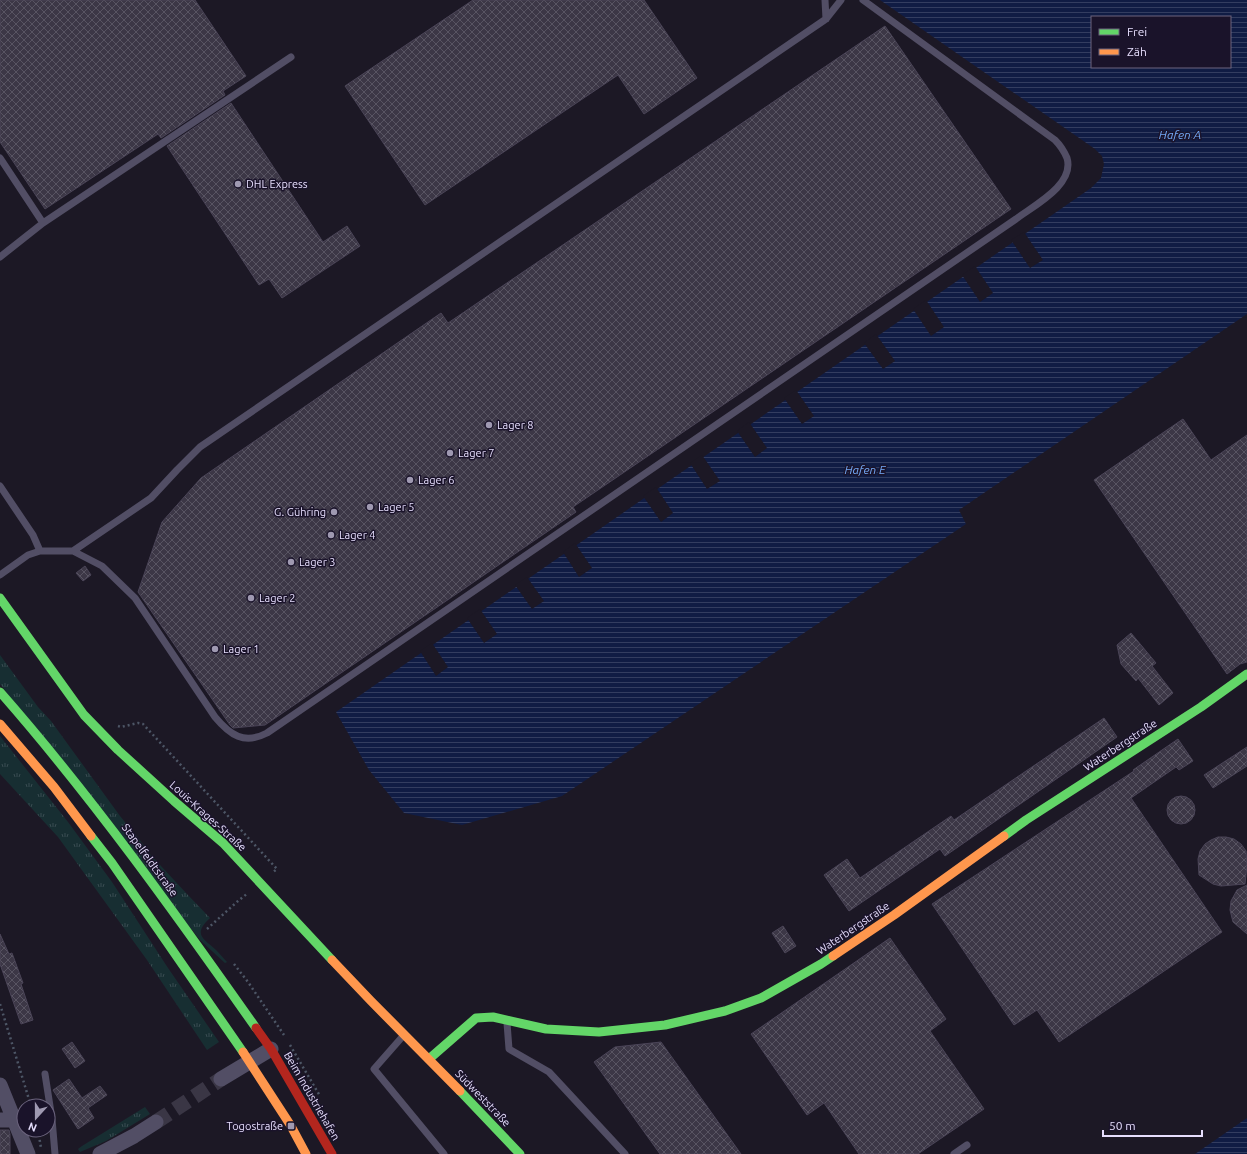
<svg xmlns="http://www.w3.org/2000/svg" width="1247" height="1154" font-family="Ubuntu,sans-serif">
<defs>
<pattern id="grass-tufts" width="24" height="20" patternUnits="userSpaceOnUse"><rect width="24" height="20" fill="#172e32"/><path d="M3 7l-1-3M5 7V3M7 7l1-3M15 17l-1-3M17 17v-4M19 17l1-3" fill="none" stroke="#394c51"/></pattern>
<pattern id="water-rules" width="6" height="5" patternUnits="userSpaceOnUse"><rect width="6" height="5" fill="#101c44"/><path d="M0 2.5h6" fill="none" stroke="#333d60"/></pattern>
<pattern id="building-cross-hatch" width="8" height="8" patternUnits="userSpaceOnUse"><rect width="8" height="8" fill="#3c3746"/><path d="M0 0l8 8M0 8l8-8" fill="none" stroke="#585462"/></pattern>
</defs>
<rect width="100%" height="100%" fill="#1c1825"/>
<path fill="url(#grass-tufts)" d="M0,655L38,707L51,721L120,816L147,849V851L187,894L210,918C193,934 202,938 216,950C220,954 223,958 227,962L225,963L200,940L0,684Z
M0,736L68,822L112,882L168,968L219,1042L207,1050L147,960L58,837L0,774Z
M145,1107L150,1114L106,1141L80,1152L78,1149L82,1146Z"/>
<path fill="url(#water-rules)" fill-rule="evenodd" d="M880,0H1247V314L959,510L966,524L562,796L462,825L404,813L369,770L336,712L1091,188L1101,178L1104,164L1102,156L1095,149ZM1092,17H1230V67H1092Z
M1247,1118V1154H1195Z"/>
<path fill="#1c1825" d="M1024,232L1043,260L1030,268L1011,240Z
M975,266L993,293L980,302L962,275Z
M926,300L944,327L931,336L913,309Z
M876,334L895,361L883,369L864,343Z
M796,390L814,416L802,424L784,398Z
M749,422L767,448L755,457L737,431Z
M702,455L720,481L707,489L690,463Z
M656,487L673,513L661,522L643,496Z
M575,543L592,568L579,577L563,552Z
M527,577L544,601L532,609L515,585Z
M480,609L497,634L484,643L467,618Z
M432,643L448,667L436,676L420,651Z"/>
<path fill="url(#building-cross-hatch)" stroke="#4a4457" d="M0,0H195L246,76L223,91L225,95L161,138L158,134L45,209L0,142Z
M473,0H644L697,78L644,114L618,75L425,205L345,86Z
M885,26L1011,209L573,507L576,512L265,725L233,728L230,725L138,592L162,522L201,478L441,313L448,323Z
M231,103L323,242L347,226L360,246L282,298L269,279L259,285L167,146Z
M1183,419L1211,460L1247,435V662L1240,664L1227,674L1094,480Z
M85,566L91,575L83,581L76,573Z
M1131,633L1156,663L1152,666L1173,693L1159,705L1138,678L1136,681L1121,664L1117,645Z
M1104,718L1117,737L945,856L940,849L849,911L824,875L847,859L860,878L951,816L954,820Z
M1178,739L1193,761L1179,770L1176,767L1131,798L1222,932L1059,1042L1037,1010L1014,1025L932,904L1134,771L1133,770Z
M1247,747V766L1213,788L1204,775Z
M1167 810a14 14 0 1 1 28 0a14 14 0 1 1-28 0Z
M1218,837H1226L1234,839L1241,844L1246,851L1247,865L1245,884L1221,886L1213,884L1199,875L1198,859L1200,851L1205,844L1211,840Z
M1247,885V934L1233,922L1230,910L1231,901L1237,890Z
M783,926L796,946L785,953L772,933Z
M0,934L9,954L12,953L23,983L21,984L33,1020L21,1024L0,964Z
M890,938L946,1019L930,1031L984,1109L918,1154H859L824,1103L807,1115L751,1034Z
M72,1042L85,1061L75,1068L62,1049Z
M661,1042L741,1154H660L594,1062L615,1047Z
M69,1079L82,1098L100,1086L107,1095L88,1108L94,1118L78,1129L53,1090Z
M0,1130H9L10,1134V1154H0Z"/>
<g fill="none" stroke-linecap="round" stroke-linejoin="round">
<path stroke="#3a3645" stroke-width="15" stroke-dasharray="15 8" stroke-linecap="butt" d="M156,1122L221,1079"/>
<path stroke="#4d5666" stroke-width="2.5" stroke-dasharray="2 3" stroke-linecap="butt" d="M118,726L121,727L138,723L143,724L277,869L272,873
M207,929L238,901L248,893
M234,964L248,982L284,1035
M0,1004L31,1106
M290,1045L320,1096
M38,1130L41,1148"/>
<path stroke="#524e65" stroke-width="7" d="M825,0L826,19
M0,158L43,223L291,57
M0,257L43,223
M0,486L33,535L40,551
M73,551L102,566L135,598L215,717C230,735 244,745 267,733L1016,219C1033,206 1075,185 1067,158C1064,151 1060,145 1055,140L863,0
M0,575L28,555L40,551H73L151,498L177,470L200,447L826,19L841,0
M507,1023L509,1049L549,1072L625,1154
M403,1036L374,1069L444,1154
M45,1074L52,1119L55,1154
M954,1154L967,1145"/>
<path stroke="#524e65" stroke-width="15" d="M221,1079L271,1049
M0,1085L28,1154
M0,1120H14
M100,1154L134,1136L156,1122"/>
<path stroke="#63d668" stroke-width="9" d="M0,598L84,715L118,750L174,801L223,843L332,960
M0,692C93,798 175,913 256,1028
M91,836L112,863L243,1052
M1004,836L1026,820L1201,707L1247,674
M429,1059L476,1018L493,1017L546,1029L599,1032L665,1025L725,1011L761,998L821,964L833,956
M460,1091L520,1154"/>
<path stroke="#ff974d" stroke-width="9" d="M0,724L54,787L91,836
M833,956L894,915L1004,836
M332,960L371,1001L460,1091
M243,1052L291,1126L306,1154"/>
<path stroke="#b3261e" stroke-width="9" d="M256,1028L271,1049L332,1154"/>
</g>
<g fill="#9f99b1" stroke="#1a132a" stroke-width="1.5">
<circle cx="238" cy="184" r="4"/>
<circle cx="489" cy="425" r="4"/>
<circle cx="450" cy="453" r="4"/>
<circle cx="410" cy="480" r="4"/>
<circle cx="370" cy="507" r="4"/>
<circle cx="334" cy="512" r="4"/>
<circle cx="331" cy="535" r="4"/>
<circle cx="291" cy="562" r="4"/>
<circle cx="251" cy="598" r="4"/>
<circle cx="215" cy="649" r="4"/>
<rect x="287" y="1122" width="8" height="8" rx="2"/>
</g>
<g text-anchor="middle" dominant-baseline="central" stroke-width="3" stroke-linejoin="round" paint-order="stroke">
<g font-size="11" fill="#e6defd" stroke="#1a132a" text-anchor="start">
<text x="246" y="184">DHL Express</text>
<text x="497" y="425">Lager 8</text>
<text x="458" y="453">Lager 7</text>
<text x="418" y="480">Lager 6</text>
<text x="378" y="507">Lager 5</text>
<text x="326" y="512" text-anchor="end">G. Gühring</text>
<text x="339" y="535">Lager 4</text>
<text x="299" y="562">Lager 3</text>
<text x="259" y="598">Lager 2</text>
<text x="223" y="649">Lager 1</text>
<text x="283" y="1126" text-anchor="end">Togostraße</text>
</g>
<g font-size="11" fill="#e6defd" stroke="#1a132a">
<text transform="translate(1120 745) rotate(-33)">Waterbergstraße</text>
<text transform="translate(208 816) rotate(42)">Louis-Krages-Straße</text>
<text transform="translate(150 860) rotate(54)">Stapelfeldtstraße</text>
<text transform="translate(853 928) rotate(-34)">Waterbergstraße</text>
<text transform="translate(312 1096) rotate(60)">Beim Industriehafen</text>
<text transform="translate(483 1098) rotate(46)">Südweststraße</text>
</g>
<g font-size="12" font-style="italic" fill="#73a8f6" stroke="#1a132a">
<text x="1180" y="134">Hafen A</text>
<text x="865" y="469">Hafen E</text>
</g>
</g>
<rect x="1091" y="16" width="140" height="52" fill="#1a132a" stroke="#6c647e"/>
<rect x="1099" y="29" width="20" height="6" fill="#63d668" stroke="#6c647e"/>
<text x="1127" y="36" font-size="12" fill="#e6defd">Frei</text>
<rect x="1099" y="49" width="20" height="6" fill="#ff974d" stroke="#6c647e"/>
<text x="1127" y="56" font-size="12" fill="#e6defd">Zäh</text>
<g transform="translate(36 1118) rotate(201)"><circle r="19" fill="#1a132a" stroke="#6c647e"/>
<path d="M0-3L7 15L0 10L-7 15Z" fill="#9f99b1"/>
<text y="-6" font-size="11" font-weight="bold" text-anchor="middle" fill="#e6defd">N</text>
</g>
<path d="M1103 1130v6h99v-6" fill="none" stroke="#e6defd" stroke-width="2"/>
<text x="1109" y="1130" font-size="12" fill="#e6defd" stroke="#1a132a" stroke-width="3" paint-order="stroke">50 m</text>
</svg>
